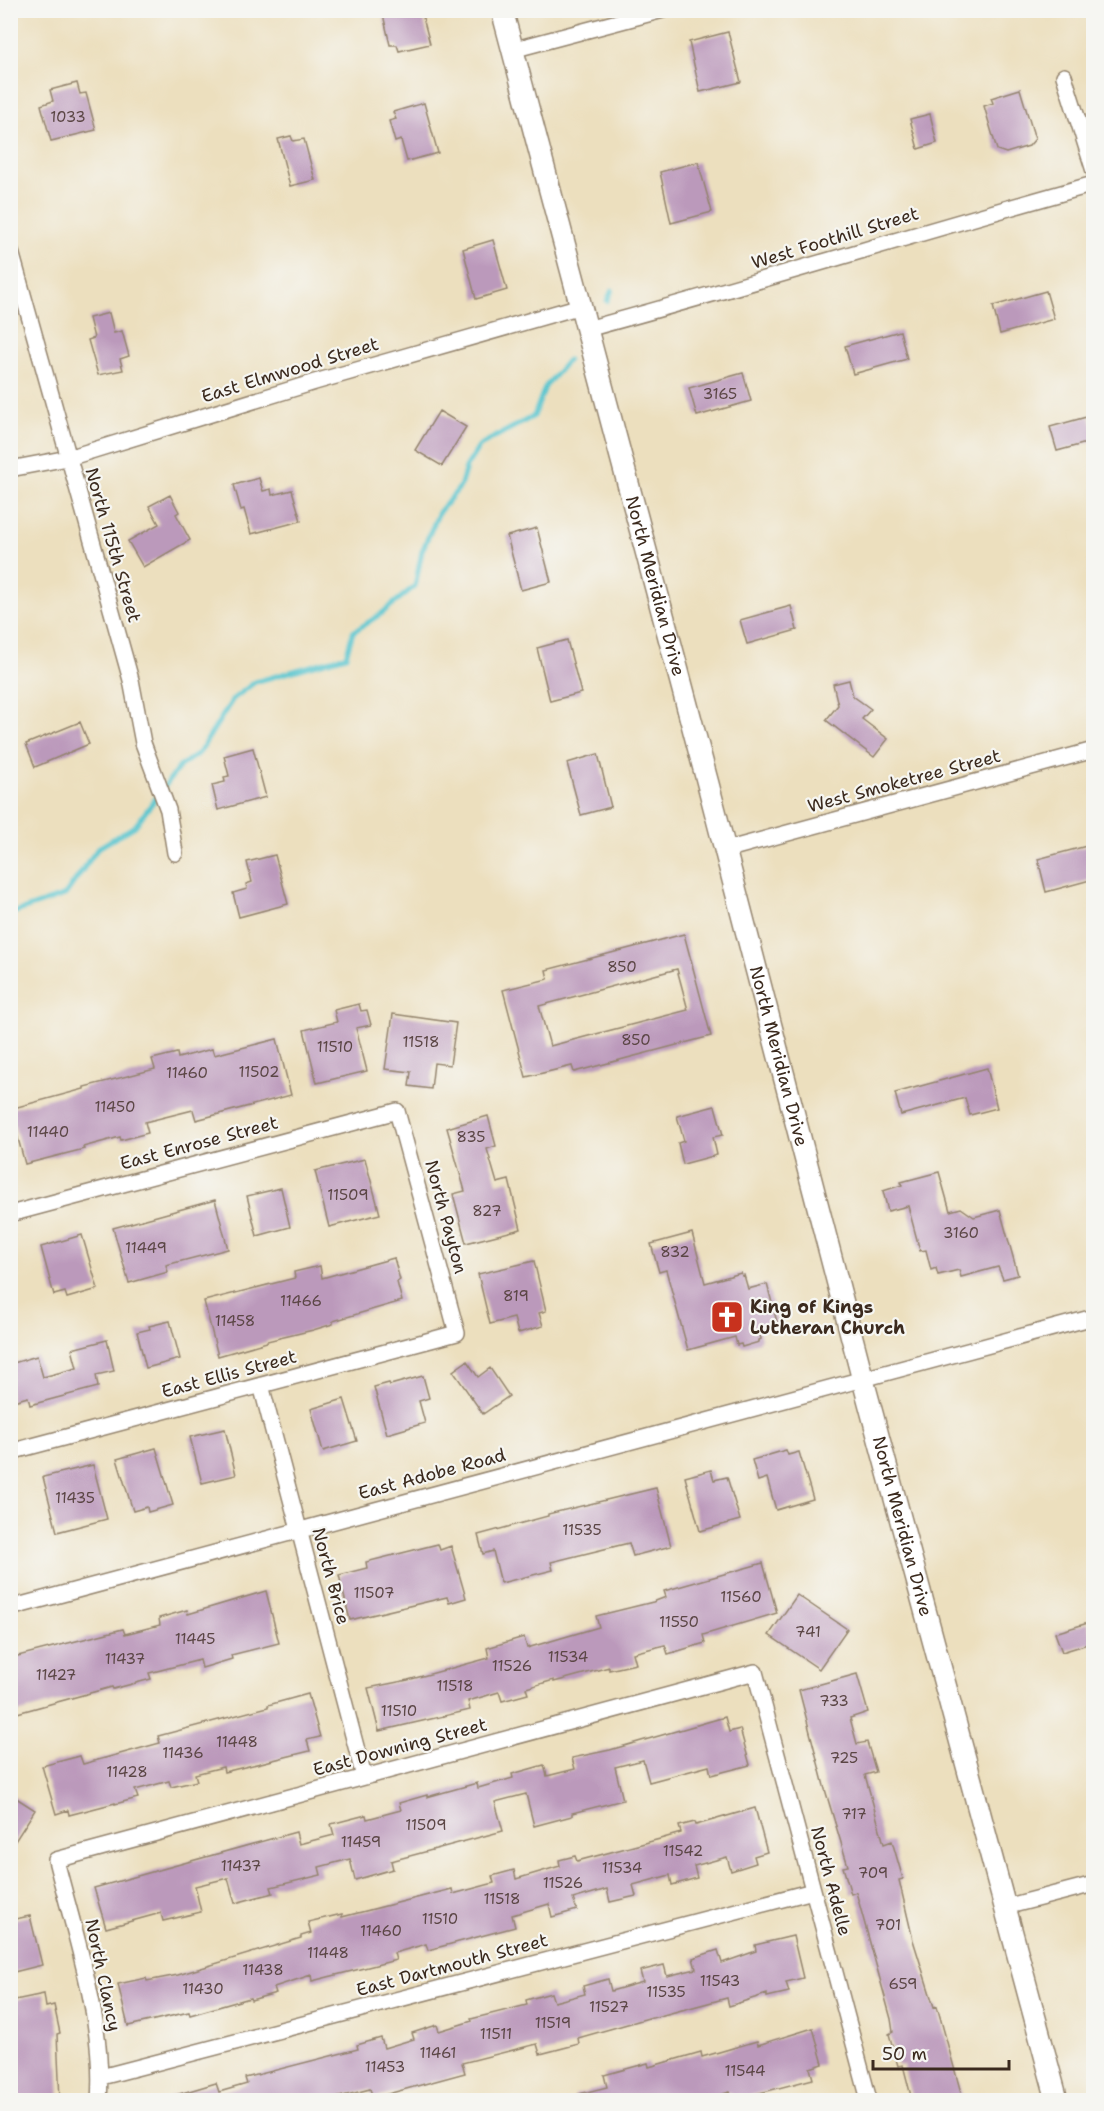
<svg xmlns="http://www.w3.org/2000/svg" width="1104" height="2111" font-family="'Shantell Sans',sans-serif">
<rect width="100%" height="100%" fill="#f6f6f2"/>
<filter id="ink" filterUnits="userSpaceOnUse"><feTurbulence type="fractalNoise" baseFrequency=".0167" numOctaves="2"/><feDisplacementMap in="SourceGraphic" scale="12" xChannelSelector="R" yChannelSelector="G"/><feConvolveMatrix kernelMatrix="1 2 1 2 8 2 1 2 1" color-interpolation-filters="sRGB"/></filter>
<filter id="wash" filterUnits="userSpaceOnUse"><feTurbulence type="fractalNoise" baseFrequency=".008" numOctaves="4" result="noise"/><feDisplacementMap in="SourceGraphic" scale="24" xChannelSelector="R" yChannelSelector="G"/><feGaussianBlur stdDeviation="1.35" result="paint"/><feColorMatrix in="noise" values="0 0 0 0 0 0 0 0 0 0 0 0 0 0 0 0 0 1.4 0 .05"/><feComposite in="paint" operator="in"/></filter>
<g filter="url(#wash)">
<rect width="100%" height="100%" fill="#ecdfbe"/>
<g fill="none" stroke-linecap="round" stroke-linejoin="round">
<path stroke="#58c5ce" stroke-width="5" d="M607,301L612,290
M10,914L65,895L98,848L135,826L180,766L199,753L233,699L255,682L346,656L353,632L381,614L415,586L422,551L439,512L460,487L466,467L480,445L534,416L545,387L568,360"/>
</g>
<g id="blocks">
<path fill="#b9b" fill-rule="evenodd" d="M382,10H421L430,44L399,51L397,45H390Z
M728,32L741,82L700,92L689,42Z
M77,83L80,94L86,93L96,130L51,141L41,105L53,101L50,90Z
M1020,89L1035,139L1029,146L1006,153L997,150L984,106L993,103L991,98Z
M424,103L438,153L407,161L401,140L395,142L389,121L396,119L393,112Z
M930,114L937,143L918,149L910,119Z
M291,136L293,141L304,139L315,180L290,186L278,139Z
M698,162L712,212L671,223L660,172Z
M493,240L507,290L476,299L463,249Z
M1046,291L1054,319L1000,334L993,306Z
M109,313L114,333L122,331L129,356L120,359L123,370L98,375L88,340L94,338L89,318Z
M900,331L907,359L853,374L845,346Z
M743,373L751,401L697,416L689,388Z
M439,411L466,427L442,466L415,450Z
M1090,416L1094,430V441L1057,451L1050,427Z
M259,478L263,491L271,489L272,495L292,490L301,521L251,534L244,509L241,510L234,485Z
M170,495L179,512L176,514L190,540L143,567L128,541L159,524L149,506Z
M537,528L551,582L521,590L507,536Z
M791,606L797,630L747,644L740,620Z
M567,640L581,693L550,701L537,648Z
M849,680L853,696L871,709L862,719L888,739L874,757L826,720L838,705L833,684Z
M80,722L89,744L35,767L26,744Z
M253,748L266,797L218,810L212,785L225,782L224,777L229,776L224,756Z
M598,754L611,807L581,815L567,763Z
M1094,844V879L1046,892L1038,859Z
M275,855L288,904L239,917L233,893L247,889L246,884L252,882L247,862Z
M684,934L711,1036L574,1072L572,1066L526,1077L503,990L548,979L546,970ZM677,969L688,1010L550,1046L539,1006Z
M359,1004L361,1011L367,1010L371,1025L356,1028L367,1071L317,1083L304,1030L337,1022L334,1010Z
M393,1014L456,1023L450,1065L434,1063L431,1089L409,1086L411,1072L385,1069Z
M277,1039L291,1095L196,1120L193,1110L145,1122L148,1133L121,1140L120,1137L83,1147L84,1149L25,1164L10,1109L84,1089V1087L155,1069L152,1059L177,1053L178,1058L212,1049L214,1055Z
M987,1068L997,1108L970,1115L965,1098L901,1115L895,1093Z
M715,1106L723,1135L713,1137L717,1155L683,1164L678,1143L684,1141L677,1116Z
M488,1116L496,1146L487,1149L497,1183L509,1180L521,1229L466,1243L453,1194L465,1191L447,1128Z
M365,1159L380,1214L329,1227L315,1171Z
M939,1172L950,1211L961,1208L974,1217L1000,1210L1018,1275L1003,1279L998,1267L961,1277L959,1270L938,1275L936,1268L931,1270L926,1250L920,1251L908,1206L888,1211L883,1191L902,1185L901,1182Z
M281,1188L290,1227L257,1236L247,1196Z
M215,1200L228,1249L166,1265L168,1272L129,1283L113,1228Z
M692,1233L705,1283L741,1273L742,1276L744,1275L748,1289L767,1284L778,1326L759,1331L761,1339L759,1340V1342L742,1347L741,1344L737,1345L735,1337L688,1350L666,1270L659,1272L651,1244Z
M82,1235L98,1289L67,1298L65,1292L54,1295L41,1247Z
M394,1258L400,1280L397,1282L402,1301L333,1321V1324L313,1330L267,1341V1342L218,1356L204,1301L295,1278L294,1272L320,1266L322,1278Z
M534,1261L546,1311L539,1313L543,1326L518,1333L514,1318L490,1324L478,1274Z
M170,1321L180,1359L146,1368L137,1332L150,1329L149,1326Z
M107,1340L114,1371L96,1375L98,1387L30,1405L28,1397L10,1402V1364L37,1356L43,1377L77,1368L72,1349Z
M467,1361L478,1377L490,1368L509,1396L483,1414L453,1371Z
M423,1376L429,1398L419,1401L425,1423L387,1434L374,1387L389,1383L390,1385Z
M344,1399L357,1441L323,1451L311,1409Z
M225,1429L236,1475L202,1483L190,1437Z
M156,1448L173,1505L148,1512L147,1507L133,1511L117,1459Z
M786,1450L788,1455L799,1452L813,1499L776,1510L767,1478L758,1481L752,1460Z
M93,1465L107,1519L57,1532L43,1477Z
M711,1470L714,1480L727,1477L740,1520L700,1531L685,1477Z
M656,1488L671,1546L633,1556L629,1543L551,1562L553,1570L501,1583L493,1551L483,1554L478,1535L548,1516V1514Z
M438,1544L440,1550L451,1546L466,1598L449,1603L447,1597L350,1620L339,1575L367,1568L366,1562Z
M763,1563L777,1613L703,1635L705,1643L668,1654L665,1645L633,1653L636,1664L609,1670V1667L554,1682V1680L526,1688L528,1694L502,1701L499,1692L468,1701L470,1710L379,1731L368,1688L408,1680L489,1658L487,1648L524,1637L527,1648L599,1627L596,1616L653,1602L666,1597L664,1591Z
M266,1591L279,1643L231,1655L232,1659L202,1668L200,1660L149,1673L151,1679L113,1689L112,1687L10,1715V1658L123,1629L125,1634L160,1625L159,1618L187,1610L188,1614Z
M797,1595L847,1629L819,1669L769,1635Z
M1088,1623L1094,1642L1062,1652L1055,1633Z
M857,1674L868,1712L850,1718L857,1744L867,1742L876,1772L865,1775L884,1844L892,1841L903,1879L899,1880L913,1940L934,2007L937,2006L963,2100H912L903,2065L898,2066L889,2034L893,2032L891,2019L856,1892L851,1894L843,1867L848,1866L824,1786L799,1690Z
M308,1694L320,1737L307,1740L310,1751L224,1772L223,1767L195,1774L197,1781L171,1787L169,1781L135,1790L138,1798L115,1804V1803L69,1815L68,1810L56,1814L42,1766L80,1756L83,1764L160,1743L158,1736L268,1707V1705Z
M725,1717L729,1732L740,1729L750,1765L711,1775L709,1766L649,1782L643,1760L615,1767L623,1800L572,1813V1816L534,1826L526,1794L495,1802L503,1831L391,1861L393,1869L355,1880L350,1859L319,1867L321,1875L271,1887L273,1893L235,1903L228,1878L195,1886L201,1912L163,1921L161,1913L106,1928L94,1888L296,1832L299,1844L334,1835L331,1824L366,1815L367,1819L401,1810L399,1803L427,1795V1797L477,1783L478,1788L513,1778L512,1774L544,1765L547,1776L575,1769L572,1758L610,1750Z
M10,1794L35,1810L10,1849Z
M755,1808L767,1852L754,1856L756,1863L731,1871L727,1857L694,1866L697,1878L672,1885L670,1875L633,1885L636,1896L610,1902L607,1889L573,1899L577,1910L552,1917L549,1904L512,1915L515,1927L428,1950L426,1944L394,1953L396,1960L312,1981L311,1975L274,1987L276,1993L251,2000L250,1998L190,2015L189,2012L128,2026L118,1984L146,1978L147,1981L178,1975L301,1938V1936L311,1933L308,1922L342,1914V1917L452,1889L453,1894L494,1883L492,1876L514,1870L516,1879L560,1866L559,1860L575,1856L577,1861L660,1839L681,1833L679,1826L695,1822L696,1825Z
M30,1916L42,1965L10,1973V1920Z
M793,1936L803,1978L786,1982L789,1992L767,1997V1994L729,2006L727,1998L652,2018V2017L578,2038L579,2044L540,2054L537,2044L462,2063L465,2073L373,2098L370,2089L328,2100H170L169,2097L216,2083L219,2092L247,2084L245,2078L358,2049L357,2045L381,2038L384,2048L414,2039L412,2033L437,2025L439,2031L472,2021L471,2019L527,2005L526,2000L551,1993L554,2002L585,1994L583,1986L608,1979L611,1991L643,1982L640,1971L664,1965L667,1976L696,1969L693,1958L718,1950L722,1963L756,1951L755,1945Z
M44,1994L46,2007L54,2005L60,2033L57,2034L60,2100H10V2056L18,2055L10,2018V2001Z
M813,2028L823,2064L810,2068L813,2079L733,2100L730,2092L702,2100H575V2095L607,2087L604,2075L648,2063L649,2067L701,2052L702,2057L757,2041L758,2045Z"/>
</g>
</g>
<g filter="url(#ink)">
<use href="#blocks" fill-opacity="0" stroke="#94846e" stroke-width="1.5"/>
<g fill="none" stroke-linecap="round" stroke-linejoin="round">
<defs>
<path id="street" d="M512,50L663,10
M1064,76L1094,171
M10,248L131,680L143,743L168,810L175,853
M587,329C757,283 924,231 1094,184
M10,469L68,458L315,382L581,306
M725,850L1094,750
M10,1214L397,1111L457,1333L10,1452
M261,1385L364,1777
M10,1608L1094,1317
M1005,1907L1094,1884
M101,2077L813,1891
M99,2100C105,2022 75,1936 56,1860L755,1672L869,2100"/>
<g id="secondary">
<path id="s1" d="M502,10L708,784L863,1380L1057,2100"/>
</g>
</defs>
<use href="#street" stroke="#94846e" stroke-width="18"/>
<use href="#secondary" stroke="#94846e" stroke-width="24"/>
<use href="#street" stroke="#fff" stroke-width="15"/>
<use href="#secondary" stroke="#fff" stroke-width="21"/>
</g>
</g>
<defs>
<symbol id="church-square" viewBox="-11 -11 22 22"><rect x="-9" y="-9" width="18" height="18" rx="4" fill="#c8321e" stroke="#f6f6f2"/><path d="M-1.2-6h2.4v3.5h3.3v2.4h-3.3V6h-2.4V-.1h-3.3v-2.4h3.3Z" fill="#fff"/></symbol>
</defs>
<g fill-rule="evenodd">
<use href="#church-square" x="708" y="1298" width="38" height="38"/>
</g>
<g text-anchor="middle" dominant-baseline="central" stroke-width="4.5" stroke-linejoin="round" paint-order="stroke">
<g font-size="15" fill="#5b4645">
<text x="68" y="117">1033</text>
<text x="720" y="394">3165</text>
<text x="622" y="967">850</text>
<text x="636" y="1040">850</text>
<text x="421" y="1042">11518</text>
<text x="335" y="1047">11510</text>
<text x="259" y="1072">11502</text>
<text x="187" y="1073">11460</text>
<text x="115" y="1107">11450</text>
<text x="48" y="1132">11440</text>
<text x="471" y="1137">835</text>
<text x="348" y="1195">11509</text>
<text x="487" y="1211">827</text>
<text x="961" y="1233">3160</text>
<text x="146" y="1248">11449</text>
<text x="675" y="1252">832</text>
<text x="516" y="1296">819</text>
<text x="301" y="1301">11466</text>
<text x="235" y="1321">11458</text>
<text x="75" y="1498">11435</text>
<text x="582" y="1530">11535</text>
<text x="374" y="1593">11507</text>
<text x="741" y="1597">11560</text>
<text x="679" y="1622">11550</text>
<text x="808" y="1632">741</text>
<text x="195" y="1639">11445</text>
<text x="568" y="1657">11534</text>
<text x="125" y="1659">11437</text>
<text x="512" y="1666">11526</text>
<text x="56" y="1675">11427</text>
<text x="455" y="1686">11518</text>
<text x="834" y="1701">733</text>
<text x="399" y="1711">11510</text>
<text x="237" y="1742">11448</text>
<text x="183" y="1753">11436</text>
<text x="844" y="1758">725</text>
<text x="127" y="1772">11428</text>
<text x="854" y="1814">717</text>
<text x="426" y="1825">11509</text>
<text x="361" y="1842">11459</text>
<text x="683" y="1851">11542</text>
<text x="241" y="1866">11437</text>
<text x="622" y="1868">11534</text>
<text x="873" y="1873">709</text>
<text x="563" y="1883">11526</text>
<text x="502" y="1899">11518</text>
<text x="440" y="1919">11510</text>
<text x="888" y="1925">701</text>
<text x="381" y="1931">11460</text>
<text x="328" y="1953">11448</text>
<text x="263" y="1970">11438</text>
<text x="720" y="1981">11543</text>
<text x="903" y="1984">659</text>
<text x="203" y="1989">11430</text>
<text x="666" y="1992">11535</text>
<text x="609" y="2007">11527</text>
<text x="553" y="2023">11519</text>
<text x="496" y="2034">11511</text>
<text x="438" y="2053">11461</text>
<text x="385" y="2067">11453</text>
<text x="745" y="2071">11544</text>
</g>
<g font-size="18" fill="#3b2a1e" stroke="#f6f6f2">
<text transform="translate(835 238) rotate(-17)">West Foothill Street</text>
<text transform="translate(290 370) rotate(-17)">East Elmwood Street</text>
<text transform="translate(113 545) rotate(74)">North 115th Street</text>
<text stroke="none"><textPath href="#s1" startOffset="596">North Meridian Drive</textPath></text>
<text transform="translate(904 781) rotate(-15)">West Smoketree Street</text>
<text stroke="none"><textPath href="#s1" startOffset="1082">North Meridian Drive</textPath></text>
<text transform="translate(199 1143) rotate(-15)">East Enrose Street</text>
<text transform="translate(446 1217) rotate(75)">North Payton</text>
<text transform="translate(229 1374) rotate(-15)">East Ellis Street</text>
<text transform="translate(432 1474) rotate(-15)">East Adobe Road</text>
<text stroke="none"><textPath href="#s1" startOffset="1568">North Meridian Drive</textPath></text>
<text transform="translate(331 1576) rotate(75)">North Brice</text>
<text transform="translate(400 1747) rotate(-15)">East Downing Street</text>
<text transform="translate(831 1881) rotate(75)">North Adelle</text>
<text transform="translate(452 1965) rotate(-15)">East Dartmouth Street</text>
<text transform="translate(103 1975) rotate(78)">North Clancy</text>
</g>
<g font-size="18" font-weight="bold" fill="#3b2a1e" stroke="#f6f6f2" text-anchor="start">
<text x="750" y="1307">King of Kings<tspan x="750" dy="21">Lutheran Church</tspan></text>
</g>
</g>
<rect width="1104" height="2111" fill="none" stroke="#f6f6f2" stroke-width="36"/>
<path d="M873 2060v9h136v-9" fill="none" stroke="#3b2a1e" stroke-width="3"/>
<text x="882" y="2060" font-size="18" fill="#3b2a1e" stroke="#f6f6f2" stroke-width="4.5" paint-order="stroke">50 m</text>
</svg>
